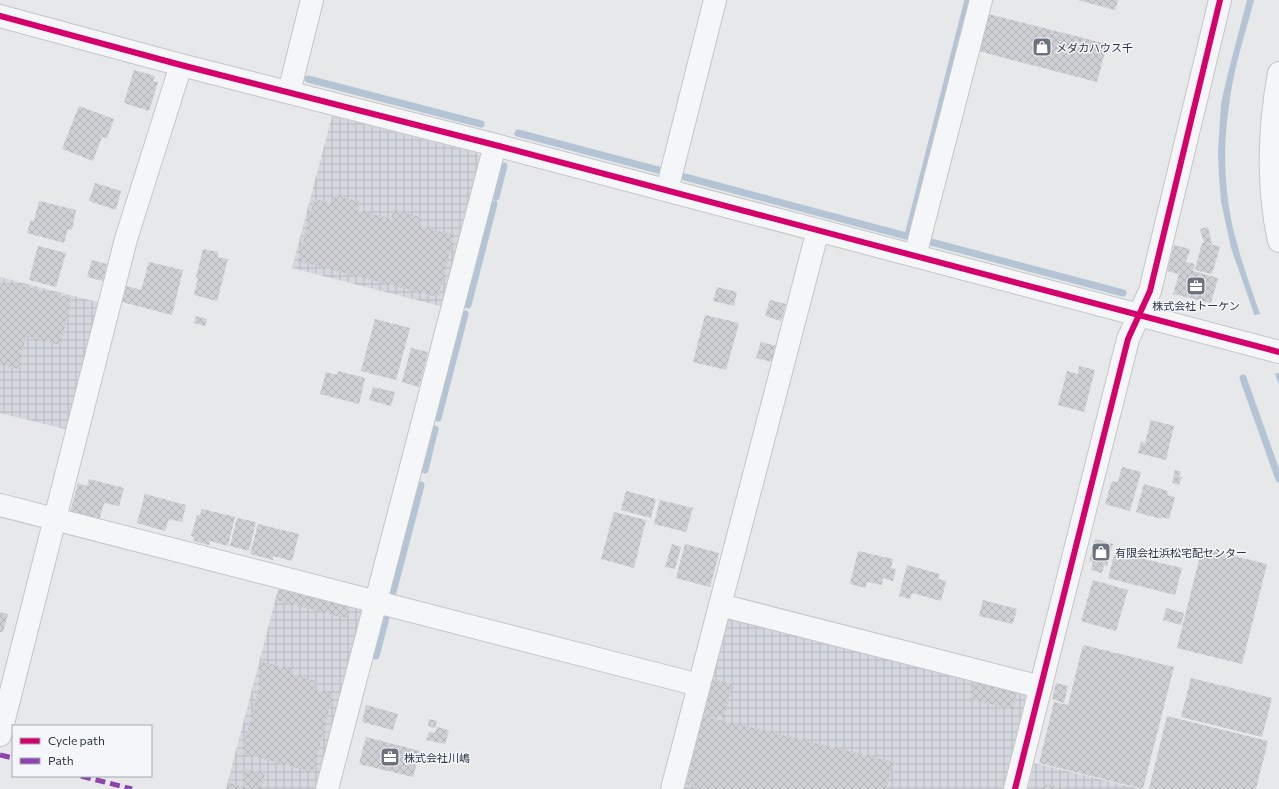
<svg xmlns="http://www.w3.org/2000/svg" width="1279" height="789" font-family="Commissioner,'Noto Sans JP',sans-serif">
<defs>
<pattern id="industrial-grid" width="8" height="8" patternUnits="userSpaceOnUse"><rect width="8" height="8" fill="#d4d7dd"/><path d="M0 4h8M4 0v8" fill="none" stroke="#b6b9bf"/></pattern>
<pattern id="building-cross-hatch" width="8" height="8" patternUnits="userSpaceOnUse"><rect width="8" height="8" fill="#ced0d3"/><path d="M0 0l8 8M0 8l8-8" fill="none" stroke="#b1b3b6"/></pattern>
</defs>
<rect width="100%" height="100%" fill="#e6e8ea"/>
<path fill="url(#industrial-grid)" d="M332,116L477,153L482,161L444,307L292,268Z
M0,277L101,303L69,430L0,413Z
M280,582L366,604L318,789H226Z
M732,615L1022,689L1026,696L1003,789H681L726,619Z
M1034,763L1140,789H1028Z"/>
<path fill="#b4c4d5" d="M1247,0H1254C1245,35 1233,70 1229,106C1223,145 1224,186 1232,224C1243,272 1262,318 1279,365V385L1231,248L1221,201L1219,177L1218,152L1221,104L1226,81Z"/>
<path fill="#e6e8ea" d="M1263,313L1279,359V373L1273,374L1252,316Z"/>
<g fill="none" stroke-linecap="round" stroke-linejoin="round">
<path stroke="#b4c4d5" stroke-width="7" d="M308,79L481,124
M518,133L658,170
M685,177L906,236
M496,197L504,166
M908,235L968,0
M931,242L1123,293
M468,305L494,204
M1243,378L1279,479
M438,418L465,314
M425,470L435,429
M391,600L421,485
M376,656L388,610"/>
</g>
<path fill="url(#building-cross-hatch)" d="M1078,0H1118L1115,10Z
M988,14L1107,44L1097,82L978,51Z
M134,70L155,76L153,81L158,82L149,111L124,103Z
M79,106L114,119L107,138L102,137L93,161L62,149Z
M95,183L121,191L116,210L89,201Z
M334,195L360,202L358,210L391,219L393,210L420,217L418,226L454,235L438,297L298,261L314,199L332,203Z
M39,201L76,210L72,230L68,229L64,243L27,233L31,220L34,221Z
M1208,227L1212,244L1206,243L1220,247L1212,274L1195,270L1202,243H1204L1200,229Z
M1174,245L1190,249L1186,262L1195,264L1193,271L1218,278L1211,303L1173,294L1179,274L1167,271Z
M38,246L66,253L56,287L29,280Z
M203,249L218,252L217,257L228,259L217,301L194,295L198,278L196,277Z
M92,260L107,264L103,281L87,277Z
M149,262L183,270L172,315L122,302L126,286L141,290Z
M11,283L72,298L60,345L26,336L18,369L0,364V284L10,286Z
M717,287L737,292L734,306L713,301Z
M770,300L786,304L781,321L765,316Z
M705,315L739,323L726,370L693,362Z
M196,316L207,319L205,326L194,323Z
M375,319L410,328L396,380L361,371Z
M761,342L777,346L773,362L756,358Z
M411,348L428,352L419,387L402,382Z
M1079,366L1095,370L1084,412L1058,405L1067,371L1078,374Z
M338,371L365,378L359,404L320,394L326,372L337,375Z
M373,387L395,392L391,406L369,400Z
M1151,420L1174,426L1166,460L1138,453L1141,442L1145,443Z
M1122,467L1141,472L1130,511L1105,504L1112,481L1118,482Z
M1175,470L1181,472L1179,477H1182L1179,485L1172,483Z
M89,479L124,488L119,506L104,503L99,521L70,513L78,483L87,486Z
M1144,484L1168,491L1167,495L1175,497L1169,519L1161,517V519L1136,512Z
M626,491L656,499L651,518L621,510Z
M145,494L186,505L182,522L169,519L165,531L137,523Z
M660,500L693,508L686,532L654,524Z
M202,509L235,517L228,546L210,541L209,545L193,541L194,537L191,536L197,515H200Z
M614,512L646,520L634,568L601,559Z
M237,518L256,522L249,551L230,546Z
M258,524L299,534L292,561L273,556V560L250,554Z
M1095,539L1113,544L1107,566L1104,565L1102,573L1091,570L1093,562L1089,561Z
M672,544L681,547L675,569L665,567Z
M685,544L719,553L710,587L676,578Z
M1202,548L1267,564L1242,664L1177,648Z
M858,551L893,559L891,568L896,569L893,581L883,578L882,585L867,582L865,588L850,584Z
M1115,552L1182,568L1175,595L1108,578Z
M907,565L940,574L938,579L946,581L941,601L912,593L910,599L899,596Z
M1093,580L1128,590L1116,631L1081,621Z
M281,582L351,600L346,618L276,600Z
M983,600L1017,609L1013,624L979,616Z
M1166,608L1184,613L1181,625L1163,620Z
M0,612L8,614L3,632H0Z
M1083,645L1174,667L1143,789L1039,763L1054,702L1068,705Z
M262,662L293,670L292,675L316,681L313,689L333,694L313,772L242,753L262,676L259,675Z
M1191,678L1272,698L1262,737L1181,717Z
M712,679L732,684L724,718L703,713Z
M974,681L1017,691L1013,709L970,699Z
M1056,683L1068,686L1064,703L1052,699Z
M366,705L398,714L393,730L362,722Z
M703,716L893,762L886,789H705L686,784Z
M1167,716L1268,741L1256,789H1149Z
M429,719L437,721L435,728L428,726Z
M437,727L449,730L445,744L426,740L429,732L435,733Z
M366,737L420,751L413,777L359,764Z
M246,769L265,774L261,789L242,785Z
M230,783L249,788V789H228Z
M1044,784L1064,788V789H1043Z"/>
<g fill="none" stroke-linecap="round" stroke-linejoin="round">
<defs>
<path id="minor" d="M0,16L181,65L495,145L1279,352
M1279,73C1269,128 1267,186 1279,241
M289,92L312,0
M667,190L715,0
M915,256L981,0
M0,505L699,685
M720,605L1041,687
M0,735L126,239L181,65
M327,789L495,145
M672,789L818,230
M1015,789L1128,339L1150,291L1220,0"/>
</defs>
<use href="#minor" stroke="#c4c6c8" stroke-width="24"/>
<use href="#minor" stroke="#f5f6f7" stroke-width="22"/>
<path stroke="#8e44ad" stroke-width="5" stroke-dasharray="10 5" stroke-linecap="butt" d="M0,755L13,758
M81,776L132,789"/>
<defs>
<path id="cycleway" d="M0,16L181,65L495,145L1279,352
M1015,789L1128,339L1150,291L1220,0"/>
</defs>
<use href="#cycleway" stroke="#f4f6f9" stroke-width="8"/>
<use href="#cycleway" stroke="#d6006c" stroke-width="6"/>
</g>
<defs>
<symbol id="shop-square" viewBox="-11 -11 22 22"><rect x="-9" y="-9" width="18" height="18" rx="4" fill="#6c737f" stroke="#f4f6f9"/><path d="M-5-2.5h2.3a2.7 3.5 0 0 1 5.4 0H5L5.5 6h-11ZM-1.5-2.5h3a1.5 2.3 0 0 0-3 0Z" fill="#fff"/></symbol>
<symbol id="office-square" viewBox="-11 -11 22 22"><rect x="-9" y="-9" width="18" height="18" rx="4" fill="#6c737f" stroke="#f4f6f9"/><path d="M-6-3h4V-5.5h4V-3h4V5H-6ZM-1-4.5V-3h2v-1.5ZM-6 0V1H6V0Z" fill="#fff"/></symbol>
</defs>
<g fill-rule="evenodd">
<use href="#shop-square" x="1031" y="36" width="22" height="22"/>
<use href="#office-square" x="1185" y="275" width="22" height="22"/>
<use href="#shop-square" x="1090" y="541" width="22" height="22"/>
<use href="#office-square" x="379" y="746" width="22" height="22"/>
</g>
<g text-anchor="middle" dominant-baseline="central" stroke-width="3" stroke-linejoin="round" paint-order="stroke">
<g font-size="11" fill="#2b3445" stroke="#f4f6f9" text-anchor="start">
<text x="1056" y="47">メダカハウス千</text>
<text x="1196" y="305" text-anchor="middle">株式会社トーケン</text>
<text x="1115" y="552">有限会社浜松宅配センター</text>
<text x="404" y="757">株式会社川嶋</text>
</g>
</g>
<rect x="12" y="725" width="140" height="52" fill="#f4f6f9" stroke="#a4a8b1"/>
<rect x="20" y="738" width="20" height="6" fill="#d6006c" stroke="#a4a8b1"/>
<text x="48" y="745" font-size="12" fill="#2b3445">Cycle path</text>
<rect x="20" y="758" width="20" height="6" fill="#8e44ad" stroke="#a4a8b1"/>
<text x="48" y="765" font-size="12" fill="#2b3445">Path</text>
</svg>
